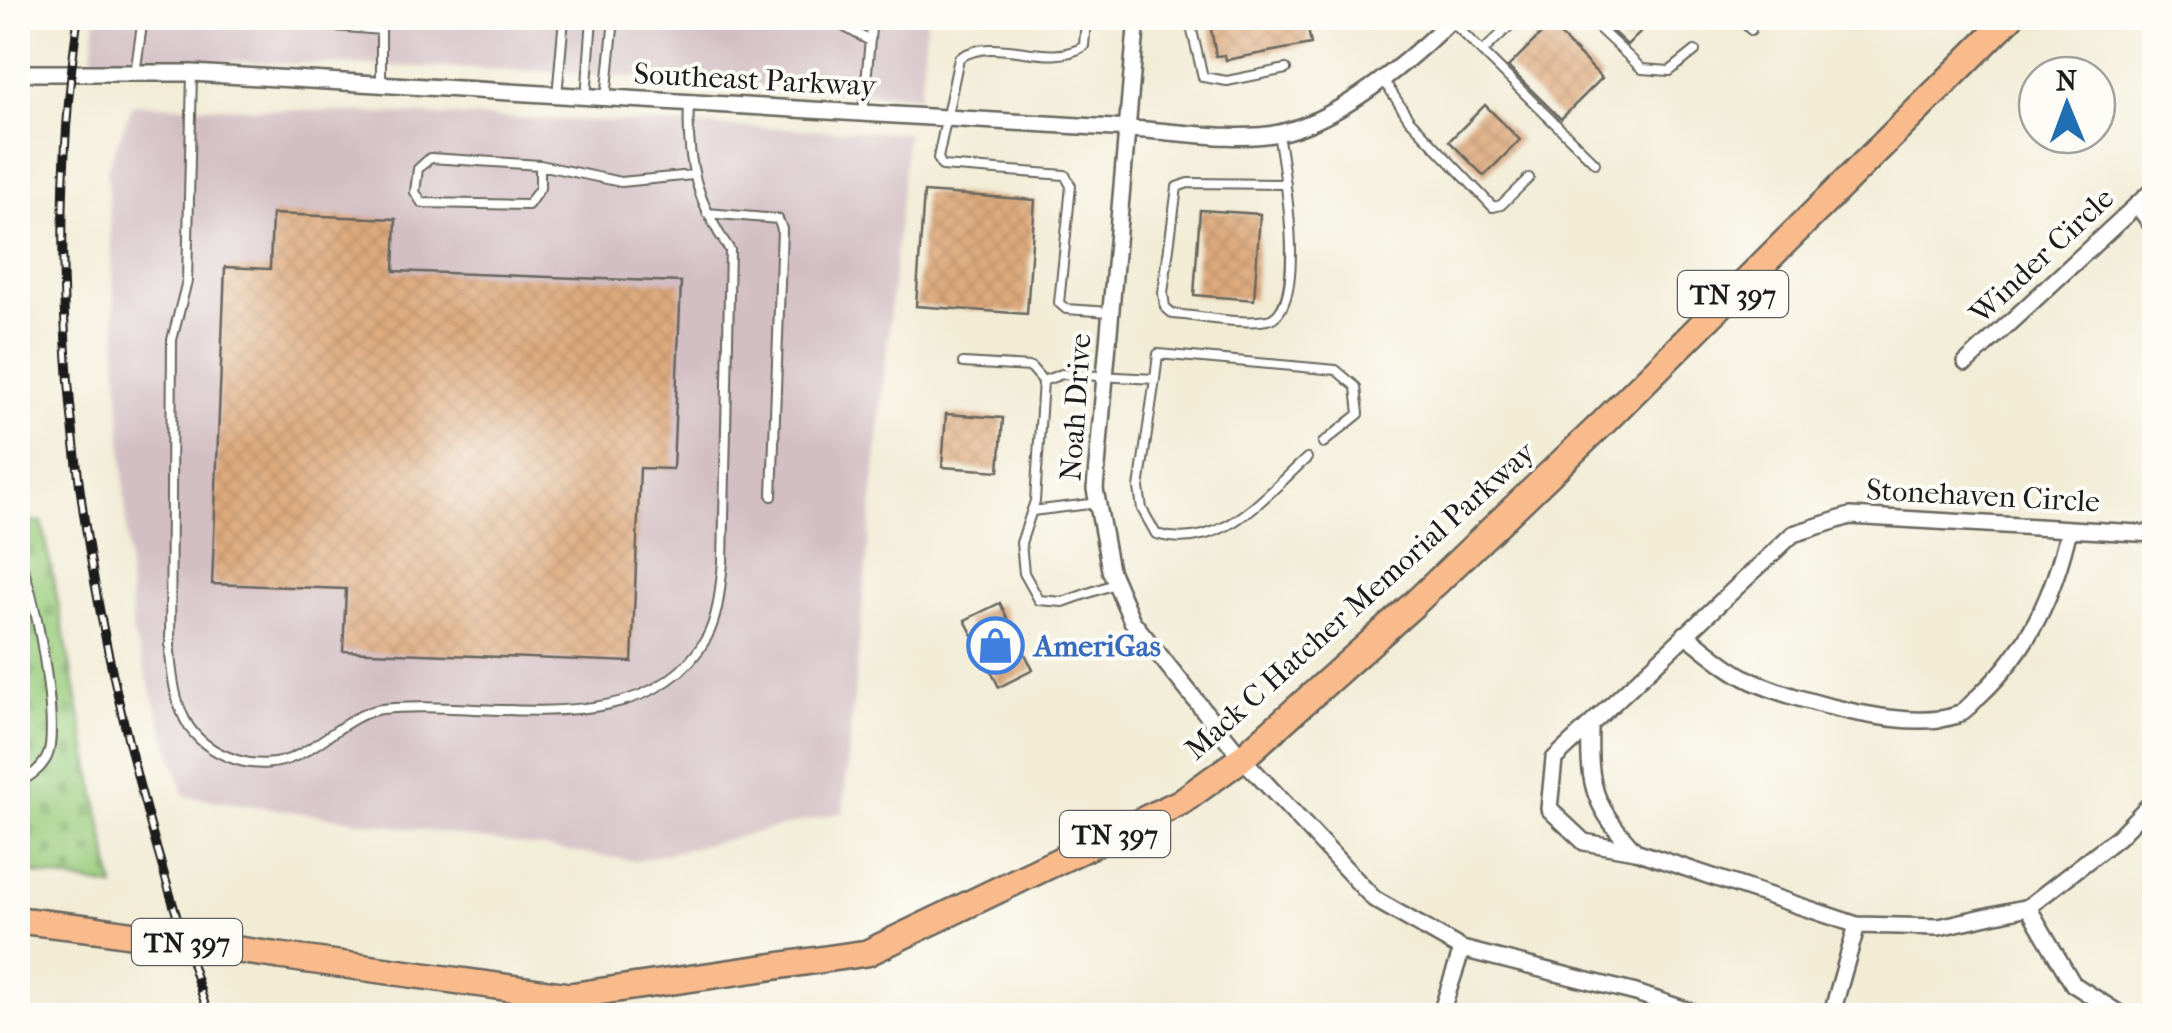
<svg xmlns="http://www.w3.org/2000/svg" width="2172" height="1033" font-family="'IM FELL French Canon',serif">
<defs>
<pattern id="cemetery-stones" width="16" height="16" patternUnits="userSpaceOnUse" patternTransform="scale(2.5)"><rect width="16" height="16" fill="#98cc7c"/><path d="M2 7V4a2 2 0 0 1 4 0v3zM10 15v-3a2 2 0 0 1 4 0v3z" fill="#82af6b"/></pattern>
<pattern id="building-cross-hatch" width="8" height="8" patternUnits="userSpaceOnUse" patternTransform="scale(2.5)"><rect width="8" height="8" fill="#deaa7d"/><path d="M0 0l8 8M0 8l8-8" fill="none" stroke="#be926b"/></pattern>
</defs>
<rect width="100%" height="100%" fill="#fdfcf7"/>
<filter id="ink" filterUnits="userSpaceOnUse"><feTurbulence type="fractalNoise" baseFrequency=".01" numOctaves="2"/><feDisplacementMap in="SourceGraphic" scale="20" xChannelSelector="R" yChannelSelector="G"/><feConvolveMatrix kernelMatrix="1 2 1 2 8 2 1 2 1" color-interpolation-filters="sRGB"/></filter>
<filter id="wash" filterUnits="userSpaceOnUse"><feTurbulence type="fractalNoise" baseFrequency=".0048" numOctaves="4" result="noise"/><feDisplacementMap in="SourceGraphic" scale="40" xChannelSelector="R" yChannelSelector="G"/><feGaussianBlur stdDeviation="2.25" result="paint"/><feColorMatrix in="noise" values="0 0 0 0 0 0 0 0 0 0 0 0 0 0 0 0 0 1.4 0 .05"/><feComposite in="paint" operator="in"/></filter>
<g filter="url(#wash)">
<rect width="100%" height="100%" fill="#f2ecd5"/>
<path fill="#d2bec3" d="M96,18H927L920,96L542,71L92,57Z
M133,104L907,133L843,812L636,861L185,796L132,631L107,169Z"/>
<path fill="url(#cemetery-stones)" stroke="#5a744c" stroke-width="2.5" d="M18,521L42,522L114,887L18,871Z"/>
<g id="blocks">
<path fill="url(#building-cross-hatch)" d="M1209,18H1306L1311,44L1226,60L1225,55L1216,56Z
M1598,18H1654L1627,45Z
M1550,25L1602,78L1561,119L1508,67Z
M1485,105L1520,140L1484,176L1449,141Z
M924,192L1035,200L1027,314L916,306Z
M1200,210L1260,214L1254,300L1194,295Z
M272,214L396,219L394,271L681,282L673,469L640,468L632,662L343,651L346,589L212,584L225,267L270,269Z
M946,414L1003,418L999,471L942,467Z
M1000,603L1033,670L999,687L965,620Z"/>
</g>
</g>
<g filter="url(#ink)">
<use href="#blocks" fill-opacity="0" stroke="#67655d" stroke-width="2.5"/>
<g fill="none" stroke-linecap="round" stroke-linejoin="round">
<defs>
<path id="service" d="M244,18L381,30
M381,18V83
M799,18L834,21L870,41
M1086,18L1084,46C1047,70 997,33 959,58L938,158L942,166L1065,175L1071,186L1059,303L1066,309L1110,312
M1189,18L1203,77L1227,81L1286,69
M1588,18L1642,69L1670,71L1695,51
M1739,18L1751,30
M1450,20L1595,163
M1482,52L1518,18
M135,74L143,18
M192,74L187,281L172,340L170,654C175,706 183,743 237,760C256,766 278,765 296,756C323,744 353,712 382,709C483,698 647,747 707,637C719,614 720,588 723,563L730,250C697,204 686,160 689,104
M1383,79L1409,119L1493,207L1501,205L1529,178
M557,96L564,18
M586,98L592,18
M606,99L614,18
M863,114L872,18
M1278,133C1283,164 1310,311 1267,320C1239,325 1201,316 1173,314L1165,307L1163,293L1177,187L1188,183L1286,184
M540,165V188L528,205L422,203L415,192L418,169L430,158L540,165L621,182L693,175
M707,213L778,219L782,229L772,496
M963,363L1031,367L1043,381L1035,501L1021,543L1024,573L1039,600L1063,602L1114,584
M1155,379L1158,354L1336,370L1356,387L1359,414L1323,443
M1043,381L1062,374L1155,379L1139,488L1142,509L1156,534C1222,553 1263,497 1307,458
M1032,511L1098,503
M18,556C34,584 61,729 47,757C41,769 29,778 18,782"/>
<path id="minor" d="M1137,18L1095,489L1110,570L1132,621L1242,758L1374,899L1462,949L1636,993L1704,1016
M18,73H192L1130,129C1173,131 1237,142 1279,133C1342,119 1408,62 1453,18
M2138,206L2154,228
M1966,363L2154,189
M2154,534L1850,516L1793,534L1554,759L1549,809L1584,842L1635,851L1857,925L1939,927L2028,907L2118,837L2154,800
M1685,634C1707,651 1729,671 1754,682C1800,702 1910,732 1957,715C1965,712 1974,701 1980,695C2029,649 2054,594 2069,529
M1590,729C1588,788 1595,807 1635,851
M2028,907L2073,984L2123,1016
M1440,1016L1462,949
M1831,1016L1857,925"/>
<path id="primary" d="M18,920L95,929
M280,956L569,996L867,953L1181,802L1242,758L1415,603L1604,422L2010,18"/>
</defs>
<use href="#service" stroke="#67655d" stroke-width="12"/>
<use href="#minor" stroke="#67655d" stroke-width="20"/>
<use href="#primary" stroke="#67655d" stroke-width="30"/>
<use href="#service" stroke="#fff" stroke-width="8"/>
<use href="#minor" stroke="#fff" stroke-width="15"/>
<use href="#primary" stroke="#fabb8c" stroke-width="25"/>
<defs>
<path id="rail" d="M78,18C30,356 101,696 209,1016"/>
</defs>
<use href="#rail" stroke="#1c1c1c" stroke-width="9"/>
<use href="#rail" stroke="#fdfcf7" stroke-width="5" stroke-dasharray="15" stroke-linecap="butt"/>
<defs>
<path id="primary-bridge" d="M95,929L280,956"/>
</defs>
<use href="#primary-bridge" stroke="#67655d" stroke-width="30" stroke-linecap="butt"/>
<use href="#primary-bridge" stroke="#fabb8c" stroke-width="25"/>
</g>
</g>
<defs>
<symbol id="shop-ring" viewBox="-11 -11 22 22"><circle r="9.5" fill="#fdfcf7" stroke="#3f7fe0" stroke-width="1.5"/><path d="M-5-2.5h2.3a2.7 3.5 0 0 1 5.4 0H5L5.5 6h-11ZM-1.5-2.5h3a1.5 2.3 0 0 0-3 0Z" fill="#3f7fe0"/></symbol>
</defs>
<g fill-rule="evenodd">
<use href="#shop-ring" x="964" y="614" width="63" height="63"/>
</g>
<g text-anchor="middle" dominant-baseline="central" stroke-width="8" stroke-linejoin="round" paint-order="stroke">
<g fill="#fdfcf7" stroke="#605f5e" stroke-width="2.5">
<rect x="1678" y="271" width="110" height="46" rx="8"/>
<rect x="1060" y="811" width="110" height="46" rx="8"/>
<rect x="132" y="919" width="110" height="46" rx="8"/>
</g>
<g font-size="28" font-weight="bold" fill="#1c1c1c">
<text x="1733" y="294">TN 397</text>
<text x="1115" y="834">TN 397</text>
<text x="187" y="942">TN 397</text>
</g>
<g font-size="30" fill="#1c1c1c" stroke="#fdfcf7">
<text transform="translate(755 80) rotate(3)">Southeast Parkway</text>
<text transform="translate(2042 256) rotate(-43)">Winder Circle</text>
<text transform="translate(1076 407) rotate(-86)">Noah Drive</text>
<text transform="translate(1983 496) rotate(3)">Stonehaven Circle</text>
<text transform="translate(1360 601) rotate(-42)">Mack C Hatcher Memorial Parkway</text>
</g>
<g font-size="30" font-weight="bold" fill="#366cbe" stroke="#fdfcf7" text-anchor="start">
<text x="1034" y="646">AmeriGas</text>
</g>
</g>
<rect width="2172" height="1033" fill="none" stroke="#fdfcf7" stroke-width="60"/>
<g transform="translate(2067 105) rotate(359)"><circle r="48" fill="#fdfcf7" stroke="#a3a29f" stroke-width="2.5"/>
<path d="M0-8L18 38L0 25L-18 38Z" fill="#1f6fb2"/>
<text y="-15" font-size="28" font-weight="bold" text-anchor="middle" fill="#1c1c1c">N</text>
</g>
</svg>
